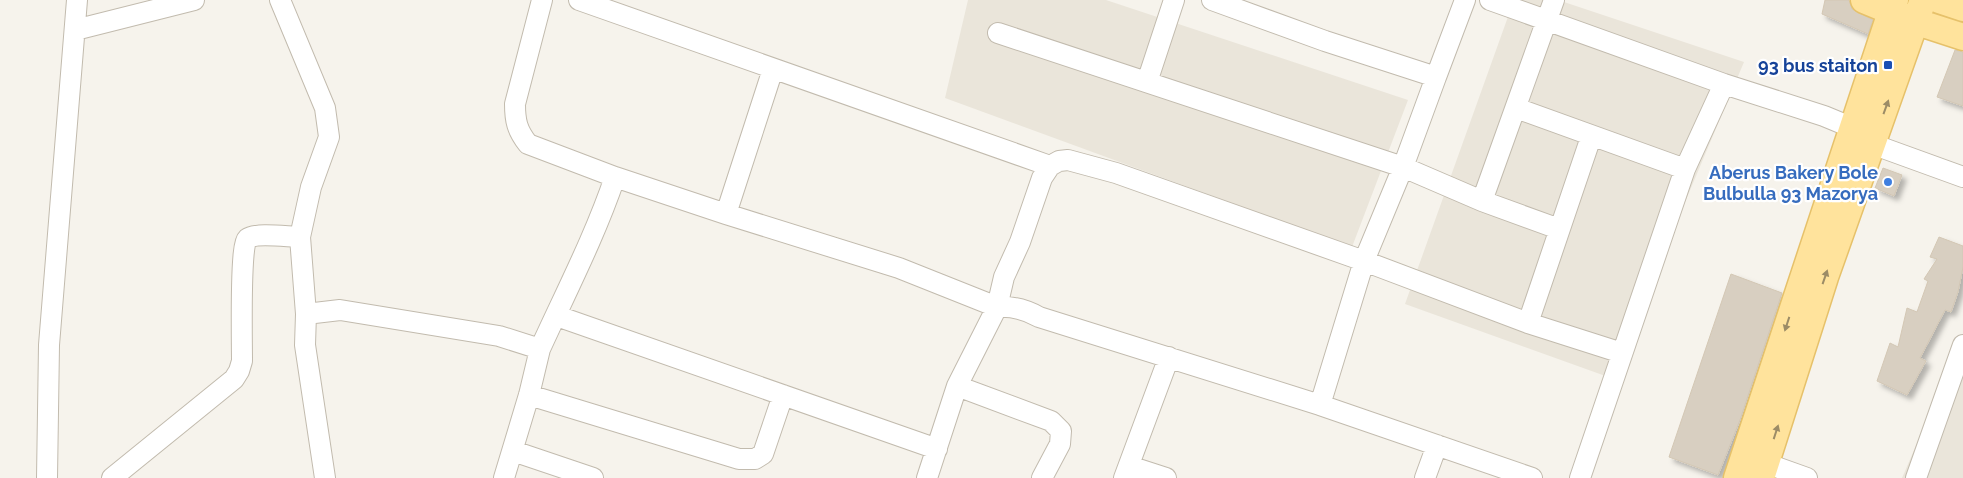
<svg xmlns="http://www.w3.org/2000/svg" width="1963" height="478" font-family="Raleway,sans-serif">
<defs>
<filter id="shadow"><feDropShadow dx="4.5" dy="4.5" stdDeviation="2.5" flood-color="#0004"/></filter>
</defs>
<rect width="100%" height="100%" fill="#f6f3ec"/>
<path fill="#eae5da" d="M968,0H1106L1408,100L1352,247L945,98Z
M1514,0H1558L1744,62L1611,378L1405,304Z
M1963,337V478H1902Z"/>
<path fill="#d8cfc1" stroke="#d3c7b4" filter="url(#shadow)" d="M1825,0H1849L1852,9L1873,20L1868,34L1822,14Z
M1955,50L1963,52V106L1937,97Z
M1883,168L1902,175L1894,196L1875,188Z
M1939,237L1963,246V267L1958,292L1951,312L1945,310L1920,358L1926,361L1907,395L1877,381L1890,343L1898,347L1907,308L1917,312L1928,281L1924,279L1937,259L1930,257Z
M1731,274L1782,293L1740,420L1718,475L1669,457Z"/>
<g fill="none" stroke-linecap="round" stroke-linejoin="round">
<defs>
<path id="minor" d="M280,0L325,108L329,137L311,187L300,237L306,314L305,345L325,478
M542,0L515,104C515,121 517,130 528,144L615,177L726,214L899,268L997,307C1013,306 1025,309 1039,317L1320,405L1532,478
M579,0L1050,166
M1212,0L1325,41L1436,77L1403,167L1364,261L1320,405
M1490,0L1724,84L1824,116L1853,128
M75,30L194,0
M998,33L1403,167L1482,201L1554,0
M1436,77L1465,0
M1147,82L1174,0
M1516,108L1685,169
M1872,144L1963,177
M1482,201L1559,229
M726,214L773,69
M306,314L340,310L499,336L540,349C566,292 595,236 615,177
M557,316L937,449
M1528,323L1591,137
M957,386L1051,421L1061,431L1060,444L1042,478
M529,395L739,459H755L763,454L783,395
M513,451L593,478
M1765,463L1807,478
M1129,466L1166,478
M47,478L49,345L77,0
M112,478L234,379L239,371L242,361C242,345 240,245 247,239C256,232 288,237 300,237
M504,478L529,395L540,349
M927,478L957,386L997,307L1004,277L1020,242L1042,178L1050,166L1059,161L1068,160L1116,173L1364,261L1528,323L1622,353
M1124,478L1169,357
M1425,478L1437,445
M1580,478L1685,169L1724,84
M1916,478L1963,345"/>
<path id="major" d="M1864,0L1917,22L1963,37
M1939,0L1963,8
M1737,478L1895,0
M1761,478L1825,277L1923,0"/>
</defs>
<use href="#minor" stroke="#c2bbae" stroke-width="22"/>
<use href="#major" stroke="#e6c16a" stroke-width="29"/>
<use href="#minor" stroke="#fff" stroke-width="20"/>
<use href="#major" stroke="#ffe39c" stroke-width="26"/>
</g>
<defs><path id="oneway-solid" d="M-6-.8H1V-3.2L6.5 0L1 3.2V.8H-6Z" transform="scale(1.25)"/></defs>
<g fill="#9c8c66">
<use href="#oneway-solid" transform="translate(1886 107) rotate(-70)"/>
<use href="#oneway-solid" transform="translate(1825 277) rotate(-71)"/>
<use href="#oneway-solid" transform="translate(1787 324) rotate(108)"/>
<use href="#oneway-solid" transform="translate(1776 432) rotate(-72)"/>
</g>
<rect fill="#1a4fb4" stroke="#fff" stroke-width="2" x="1883" y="60" width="10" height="10" rx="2.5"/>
<circle fill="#3f7fe0" stroke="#fff" stroke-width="2" cx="1888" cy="182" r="5"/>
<g text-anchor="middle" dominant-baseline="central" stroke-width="4.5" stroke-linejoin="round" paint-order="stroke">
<g font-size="18" font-weight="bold" fill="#164399" stroke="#fff" text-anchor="end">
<text x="1878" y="65">93 bus staiton</text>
</g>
<g font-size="18" font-weight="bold" fill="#366cbe" stroke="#fff" text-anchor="end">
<text x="1878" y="172">Aberus Bakery Bole<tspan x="1878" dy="21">Bulbulla 93 Mazorya</tspan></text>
</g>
</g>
</svg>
